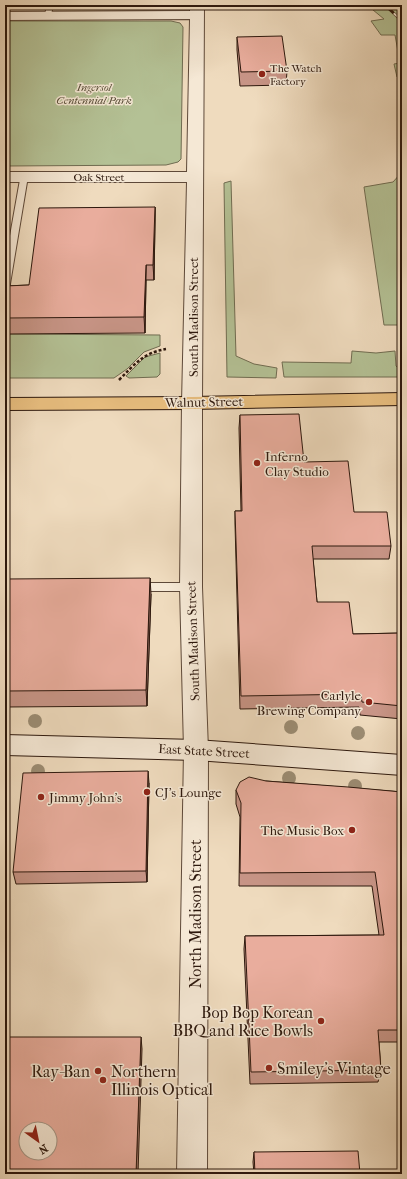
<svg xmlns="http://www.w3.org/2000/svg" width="407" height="1179" font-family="'IM FELL French Canon',serif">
<rect width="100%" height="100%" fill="#efdbbe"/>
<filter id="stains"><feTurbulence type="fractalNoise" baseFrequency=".005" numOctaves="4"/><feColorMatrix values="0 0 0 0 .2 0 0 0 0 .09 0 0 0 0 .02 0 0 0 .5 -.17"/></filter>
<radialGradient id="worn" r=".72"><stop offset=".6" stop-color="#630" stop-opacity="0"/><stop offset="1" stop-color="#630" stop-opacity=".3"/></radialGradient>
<path fill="#b4c195" stroke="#706c51" d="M367,5H402V78L397,77L394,64L400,63L395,35H381L371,21L384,19Z
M5,21H171L180,23L183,27L181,159L178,162L166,165L5,166Z
M402,172V325H384L364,187L393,182Z
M231,181L236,356L254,364L277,368L276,378L227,377L224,183Z
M10,334L160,335V346L144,352L127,369L114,378H5V350Z
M352,351L376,353L395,351L396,366L402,371V377H284L282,362L351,363Z
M160,353V374L157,377L129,378L126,376L145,357Z"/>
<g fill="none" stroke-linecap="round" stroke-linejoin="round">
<defs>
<path id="service" d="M47,5H53L51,15L48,17L45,15Z
M21,174H27L28,176L9,290L5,293V264Z
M136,583H191L195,584L196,587L195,590L191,591H136L132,590L131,587L132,584Z"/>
<path id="minor" d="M190,5H204L202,403L199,407L192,409L185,407L182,403L187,182H5V172H187L190,19L5,20V12L190,11Z"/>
<path id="tertiary" d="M192,397L199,399L202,403V587L208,750L207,1174H177L184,750L180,587L182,403L185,399Z"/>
<path id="secondary" d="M5,735L196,740L402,755V775L196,760L5,755Z"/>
<path id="primary" d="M402,393V405L192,409L5,410V398L192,397Z"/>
</defs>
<use href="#service" stroke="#5e4939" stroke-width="2"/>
<use href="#minor" stroke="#5e4939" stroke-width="2"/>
<use href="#tertiary" stroke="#5e4939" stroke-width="2"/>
<use href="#secondary" stroke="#2d180d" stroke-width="2"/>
<use href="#primary" stroke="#2d180d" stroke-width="2"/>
<path stroke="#2d180d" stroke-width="1.5" stroke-dasharray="2 1.5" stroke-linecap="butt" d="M401,87L402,94"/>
<path stroke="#2d180d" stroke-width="2.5" stroke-dasharray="3 2" stroke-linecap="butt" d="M119,380C135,364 143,353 166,349"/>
<use href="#service" fill="#f5e8d5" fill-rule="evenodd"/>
<use href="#minor" fill="#f5e8d5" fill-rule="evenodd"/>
<use href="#tertiary" fill="#f5e8d5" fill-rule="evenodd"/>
<use href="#secondary" fill="#f5e8d5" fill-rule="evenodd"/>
<use href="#primary" fill="#e8be7f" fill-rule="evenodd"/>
<defs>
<path id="rail" d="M385,5L402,21"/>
</defs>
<use href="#rail" stroke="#2d180d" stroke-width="3"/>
<use href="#rail" stroke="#f5e8d5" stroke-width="2" stroke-dasharray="6" stroke-linecap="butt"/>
</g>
<g fill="#9b8c73">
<circle cx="35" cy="721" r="7"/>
<circle cx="291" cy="727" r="7"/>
<circle cx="358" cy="733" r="7"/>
<circle cx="38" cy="771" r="7"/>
<circle cx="289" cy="778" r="7"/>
<circle cx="355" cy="786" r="7"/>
</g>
<path fill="#c89587" stroke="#2d180d" d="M237,37L287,71L286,85L240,86L237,50Z
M155,207V222L154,280H146L145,333L5,334V286L29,285Z
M240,415L304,462L354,512L391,546L389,559H313L317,602L353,634L402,633V719L360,715L359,707L240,709L235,524V511H241L239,428Z
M5,579L151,594L147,706L5,707Z
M266,781L402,792V1042H379L381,1070L378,1082L250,1084L244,949L245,936L379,935L372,886H239L240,817L236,804V790Z
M149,783L147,882L16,884L13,872Z
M254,1152L360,1174H254L253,1162Z"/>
<path fill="#a3796e" stroke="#2d180d" d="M155,207V222L154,280L153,265Z
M146,265V280L145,333L144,317Z
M150,578L151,594L147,706L146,690Z
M148,771L149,783L147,882L146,871Z
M141,1037L142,1049L138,1174H136Z"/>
<path fill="#e9ad9d" stroke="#2d180d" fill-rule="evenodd" d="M282,36L287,71L241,72L237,37Z
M155,207L153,265H146L144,317L5,318V286L29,285L39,208Z
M299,414L304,462L348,461L354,512H387L391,546H312L317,602H349L353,634L402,633V706L362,702L361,694L241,696L235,511H242L240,415Z
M150,578L146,690L5,691V579Z
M148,771L146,871L13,872L23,773Z
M249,777L266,781L348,787L402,792V1030H378L381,1070L251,1072L245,936L384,935L375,872L240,873L241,803L236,790L240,782Z
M5,1037H141L136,1174H5ZM26,1129H50V1153H26Z
M358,1151L360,1174H255L254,1152Z"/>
<g fill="#8f2418" stroke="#f5e8d5" stroke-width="1.5">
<circle cx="262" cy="74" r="4"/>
<circle cx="257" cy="463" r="4"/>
<circle cx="369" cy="702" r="4"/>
<circle cx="147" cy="792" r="4"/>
<circle cx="41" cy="797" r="4"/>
<circle cx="352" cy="830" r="4"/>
<circle cx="321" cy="1021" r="4"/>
<circle cx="269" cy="1068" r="4"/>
<circle cx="98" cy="1071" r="4"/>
<circle cx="103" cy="1080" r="4"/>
</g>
<g text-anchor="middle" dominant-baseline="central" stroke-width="3" stroke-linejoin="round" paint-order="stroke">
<g font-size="11" fill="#2d180d" stroke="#f5e8d5" text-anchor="start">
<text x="270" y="68">The Watch<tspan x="270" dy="13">Factory</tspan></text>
</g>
<g font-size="11" font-style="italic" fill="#564b36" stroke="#f5e8d5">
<text x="94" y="87">Ingersol<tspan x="94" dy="13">Centennial Park</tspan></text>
</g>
<g font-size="11" fill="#2d180d" stroke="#f5e8d5">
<text x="99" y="177">Oak Street</text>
</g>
<g font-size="13" fill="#2d180d" stroke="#f5e8d5">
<text transform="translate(193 317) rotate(-90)">South Madison Street</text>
<text transform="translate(204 402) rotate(-1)">Walnut Street</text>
<text transform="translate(193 641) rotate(-92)">South Madison Street</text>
<text transform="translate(204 751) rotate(3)">East State Street</text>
</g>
<g font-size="13" fill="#2d180d" stroke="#f5e8d5" text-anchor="start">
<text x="265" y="456">Inferno<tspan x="265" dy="15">Clay Studio</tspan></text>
<text x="361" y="695" text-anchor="end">Carlyle<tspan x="361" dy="15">Brewing Company</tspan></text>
<text x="155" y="792">CJ's Lounge</text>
<text x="49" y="797">Jimmy John's</text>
<text x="344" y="830" text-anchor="end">The Music Box</text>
</g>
<g font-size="16" fill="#2d180d" stroke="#f5e8d5">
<text transform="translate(195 914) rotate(-90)">North Madison Street</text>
</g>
<g font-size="16" fill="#2d180d" stroke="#f5e8d5" text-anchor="end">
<text x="313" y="1012">Bop Bop Korean<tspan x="313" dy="18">BBQ and Rice Bowls</tspan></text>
<text x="277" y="1068" text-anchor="start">Smiley's Vintage</text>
<text x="90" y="1071">Ray-Ban</text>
<text x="111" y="1071" text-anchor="start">Northern<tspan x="111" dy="18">Illinois Optical</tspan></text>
</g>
</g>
<rect width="407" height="1179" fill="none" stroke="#efdbbe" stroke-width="20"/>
<rect x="6" y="6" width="395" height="1167" fill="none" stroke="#2d180d" stroke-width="2"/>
<rect x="10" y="10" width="387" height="1159" fill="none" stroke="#2d180d"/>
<g transform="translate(38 1141) rotate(147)"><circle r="19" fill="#f5e8d5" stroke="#a59585"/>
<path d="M0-3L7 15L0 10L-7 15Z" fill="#8f2418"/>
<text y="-6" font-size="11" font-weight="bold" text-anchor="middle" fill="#2d180d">N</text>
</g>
<rect width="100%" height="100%" filter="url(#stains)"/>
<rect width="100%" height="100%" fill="url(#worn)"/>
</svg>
